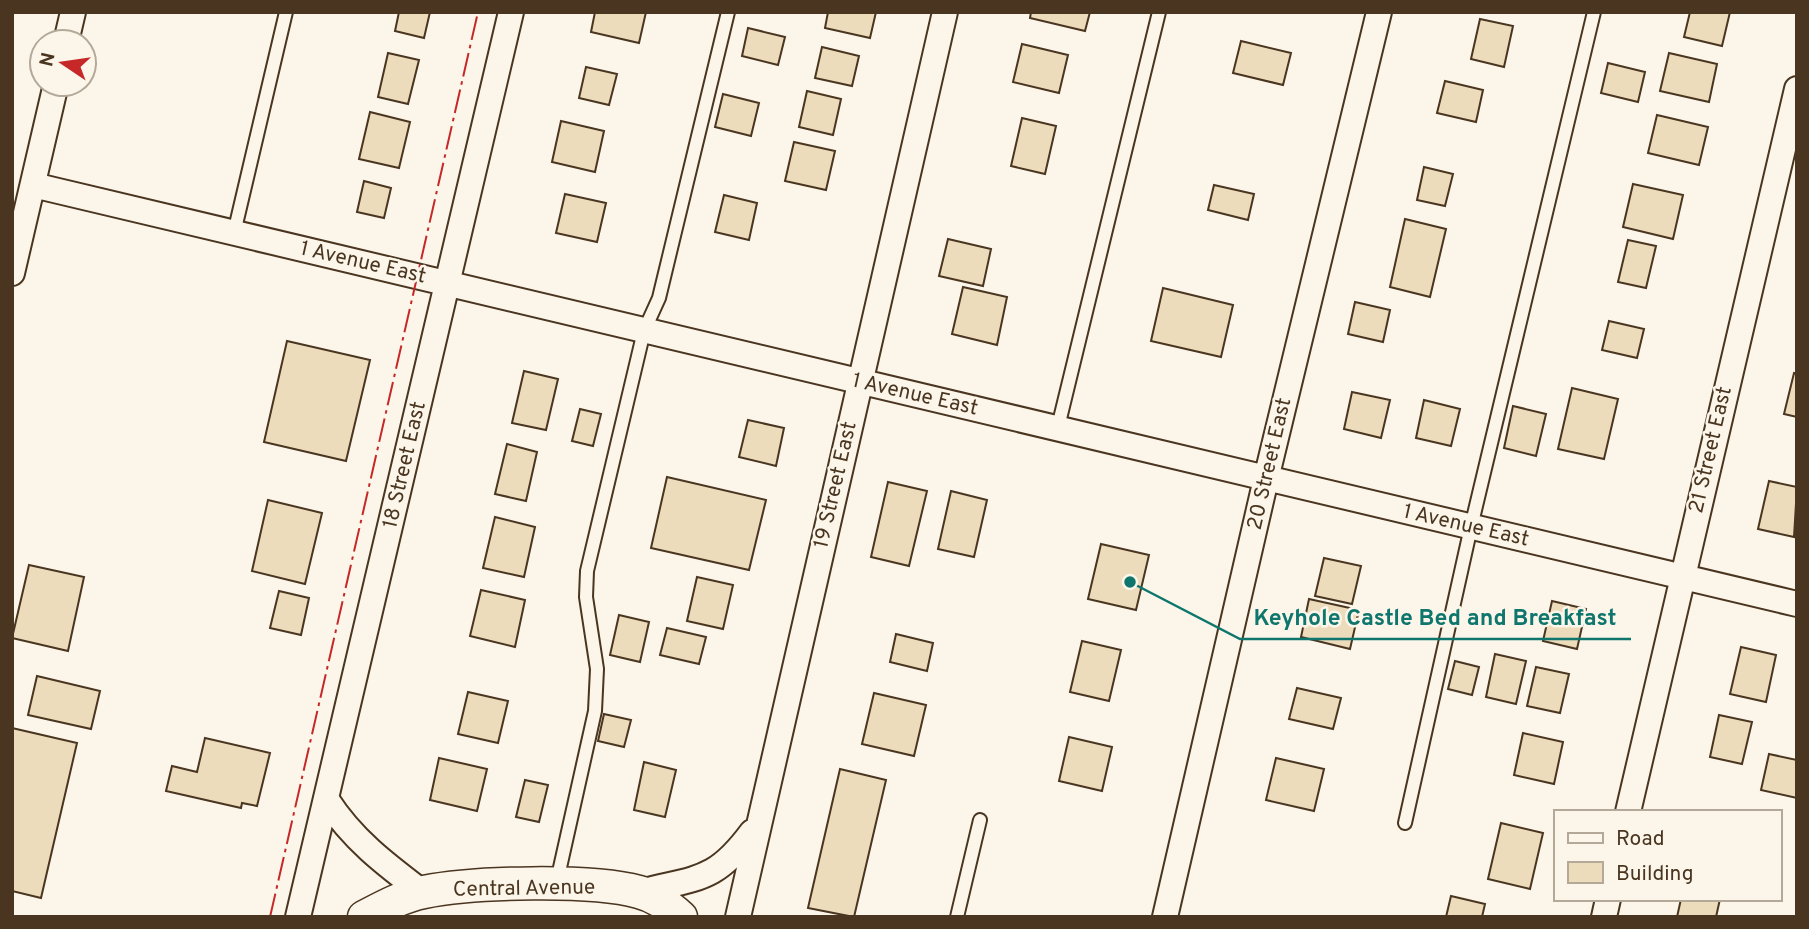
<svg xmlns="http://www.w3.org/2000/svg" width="1809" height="929" font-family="Overpass,sans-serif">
<rect width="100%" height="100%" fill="#fbf6e9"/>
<path fill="#ecdcbc" stroke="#4a3520" stroke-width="2" d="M399,12H430L424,38L395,31Z
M595,12H646L639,43L591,32Z
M828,12H876L870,38L825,28Z
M1031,12H1090L1085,31L1030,18Z
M1690,12H1730L1722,46L1684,37Z
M1480,19L1513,26L1504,67L1471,59Z
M748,28L785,37L778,65L742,56Z
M1241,41L1291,53L1283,85L1233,73Z
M1022,44L1068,55L1059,93L1013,82Z
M822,47L859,56L852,86L815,78Z
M388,53L419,60L408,104L378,97Z
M1669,53L1717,64L1709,102L1660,91Z
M1608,63L1645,72L1638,102L1601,93Z
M586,67L617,74L609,105L579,98Z
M1445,81L1483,90L1476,122L1437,113Z
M807,91L841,99L833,135L799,127Z
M723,94L759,103L751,136L715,127Z
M370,112L410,122L399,168L359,159Z
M1657,115L1708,127L1699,165L1648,153Z
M1022,118L1056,126L1045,174L1011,166Z
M561,121L604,131L595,172L552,162Z
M794,142L835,151L826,190L785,181Z
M1424,167L1453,174L1445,206L1417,200Z
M364,181L391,188L384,218L357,212Z
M1633,184L1683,195L1673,239L1623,227Z
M1214,185L1254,194L1248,220L1208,210Z
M565,194L606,203L597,242L556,233Z
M724,195L757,203L749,240L715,232Z
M1405,219L1446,229L1430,297L1390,287Z
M948,239L991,249L983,286L939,276Z
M1628,240L1656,246L1646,288L1618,282Z
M963,287L1007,297L997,345L952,334Z
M1163,288L1233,305L1221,357L1151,341Z
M1355,302L1390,310L1383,342L1348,334Z
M1609,321L1644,329L1637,358L1602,350Z
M287,341L370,360L346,461L264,442Z
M524,371L558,379L546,430L512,423Z
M1794,373L1797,374V417L1784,414Z
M1572,388L1618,399L1604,459L1558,449Z
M1352,392L1390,400L1381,438L1344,429Z
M1424,400L1460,409L1451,446L1416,438Z
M1513,406L1546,414L1536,456L1504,448Z
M580,409L601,414L593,446L572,441Z
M748,420L784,428L776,466L739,457Z
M507,444L537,452L526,501L495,494Z
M667,477L766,500L749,570L651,548Z
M1769,481L1797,487L1794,537L1758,529Z
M888,482L927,491L909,566L871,557Z
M951,491L987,500L974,557L938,549Z
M268,500L322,513L305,584L252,571Z
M495,517L535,527L524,577L483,568Z
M1101,544L1149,555L1136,610L1088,599Z
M1324,558L1361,566L1352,604L1315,596Z
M29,565L84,577L68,651L12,638Z
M697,577L733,585L723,629L687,621Z
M481,590L525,600L515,647L470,636Z
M279,591L309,598L301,635L270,628Z
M1309,599L1359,610L1350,649L1301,637Z
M1552,601L1586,609L1577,649L1543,641Z
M619,615L649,622L640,662L610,655Z
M667,628L706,637L699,664L660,655Z
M896,634L933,643L927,671L890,662Z
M1082,641L1121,650L1109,701L1070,692Z
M1741,647L1776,655L1766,702L1730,694Z
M1495,654L1526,661L1516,704L1486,697Z
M1455,661L1479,667L1472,695L1448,689Z
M1536,667L1569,674L1560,713L1527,706Z
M37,676L100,691L91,729L28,715Z
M1297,688L1341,698L1333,729L1289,719Z
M468,692L508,701L498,743L458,734Z
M874,693L926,705L914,756L862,744Z
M604,714L631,720L624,747L598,741Z
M1719,715L1752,722L1742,764L1710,757Z
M12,728L77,743L41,898L12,891Z
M1523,733L1563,742L1554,784L1514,775Z
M1069,737L1112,747L1102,791L1059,781Z
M205,738L270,753L257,806L242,803L241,808L166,791L172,766L197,772Z
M1769,754L1797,760V798L1761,790Z
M439,758L487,769L477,811L430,800Z
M1276,758L1324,769L1314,811L1266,800Z
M644,762L676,770L665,817L634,810Z
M840,769L886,780L854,917L808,908Z
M525,780L548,785L539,822L516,817Z
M1501,823L1543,833L1530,889L1488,879Z
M1451,896L1485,904L1482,917H1446Z
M1681,899H1720L1716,917H1677Z"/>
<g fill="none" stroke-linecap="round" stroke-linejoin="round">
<defs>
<path id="service" d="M234,233L286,12
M1058,427L1159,12
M1405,823L1471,527L1594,12
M557,881L595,711L597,669L586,597L587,571L644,331L659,298L728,12
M957,917L980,820"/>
<path id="minor" d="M66,42L73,12
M33,185L1797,604
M12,273L56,84
M327,800C352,839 385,864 422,892
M1628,812L1797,89
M641,892C698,877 715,882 752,832
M298,917L511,12
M738,917L945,12
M1165,917L1266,479L1379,12
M1604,917L1608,899"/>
<path id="tertiary" d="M364,917C383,907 403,896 424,892C474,882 591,879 639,892C655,896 669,906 681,917"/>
</defs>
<use href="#service" stroke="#4a3520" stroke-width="16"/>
<use href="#minor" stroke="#4a3520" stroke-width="28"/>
<use href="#tertiary" stroke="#4a3520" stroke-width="35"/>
<use href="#service" stroke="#fbf6e9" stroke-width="12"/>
<use href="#minor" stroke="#fbf6e9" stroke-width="24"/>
<use href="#tertiary" stroke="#fbf6e9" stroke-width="32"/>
<path stroke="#c62828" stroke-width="2" stroke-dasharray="24 5 3.5 5" stroke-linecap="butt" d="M270,917L478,12"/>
</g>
<g text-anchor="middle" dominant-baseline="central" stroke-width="5" stroke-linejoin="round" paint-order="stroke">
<g font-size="21" fill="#4a3520" stroke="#fbf6e9">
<text transform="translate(363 263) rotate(13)">1 Avenue East</text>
<text transform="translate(915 395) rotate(13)">1 Avenue East</text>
<text transform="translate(1711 450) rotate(-77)">21 Street East</text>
<text transform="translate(1270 464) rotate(-77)">20 Street East</text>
<text transform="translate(405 465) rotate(-77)">18 Street East</text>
<text transform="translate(836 485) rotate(-77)">19 Street East</text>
<text transform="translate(1466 526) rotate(13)">1 Avenue East</text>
<text transform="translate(524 889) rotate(-1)">Central Avenue</text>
</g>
</g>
<path fill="none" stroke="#0f766e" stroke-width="2.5" d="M1130 582L1240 639H1631"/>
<circle fill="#0f766e" stroke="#fbf6e9" stroke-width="2.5" cx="1130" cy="582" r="7"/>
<g font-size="23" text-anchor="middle" font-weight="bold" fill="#0f766e" stroke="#fbf6e9" stroke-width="5" stroke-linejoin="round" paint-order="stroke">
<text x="1435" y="625">Keyhole Castle Bed and Breakfast</text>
</g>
<rect width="1809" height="929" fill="none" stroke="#4a3520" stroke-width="28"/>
<rect x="1554" y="810" width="228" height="91" fill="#fbf6e9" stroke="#b4a999" stroke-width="2"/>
<rect x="1568" y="833" width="35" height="10" fill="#fbf6e9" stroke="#b4a999" stroke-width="2"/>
<text x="1616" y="845" font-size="21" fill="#4a3520">Road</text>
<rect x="1568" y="862" width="35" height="21" fill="#ecdcbc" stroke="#b4a999" stroke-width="2"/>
<text x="1616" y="880" font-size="21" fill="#4a3520">Building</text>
<g transform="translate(63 63) rotate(283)"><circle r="33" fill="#fbf6e9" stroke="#b4a999" stroke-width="2"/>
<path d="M0-5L12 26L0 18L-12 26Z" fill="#c62828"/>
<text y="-10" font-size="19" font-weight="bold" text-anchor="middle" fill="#4a3520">N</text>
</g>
</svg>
